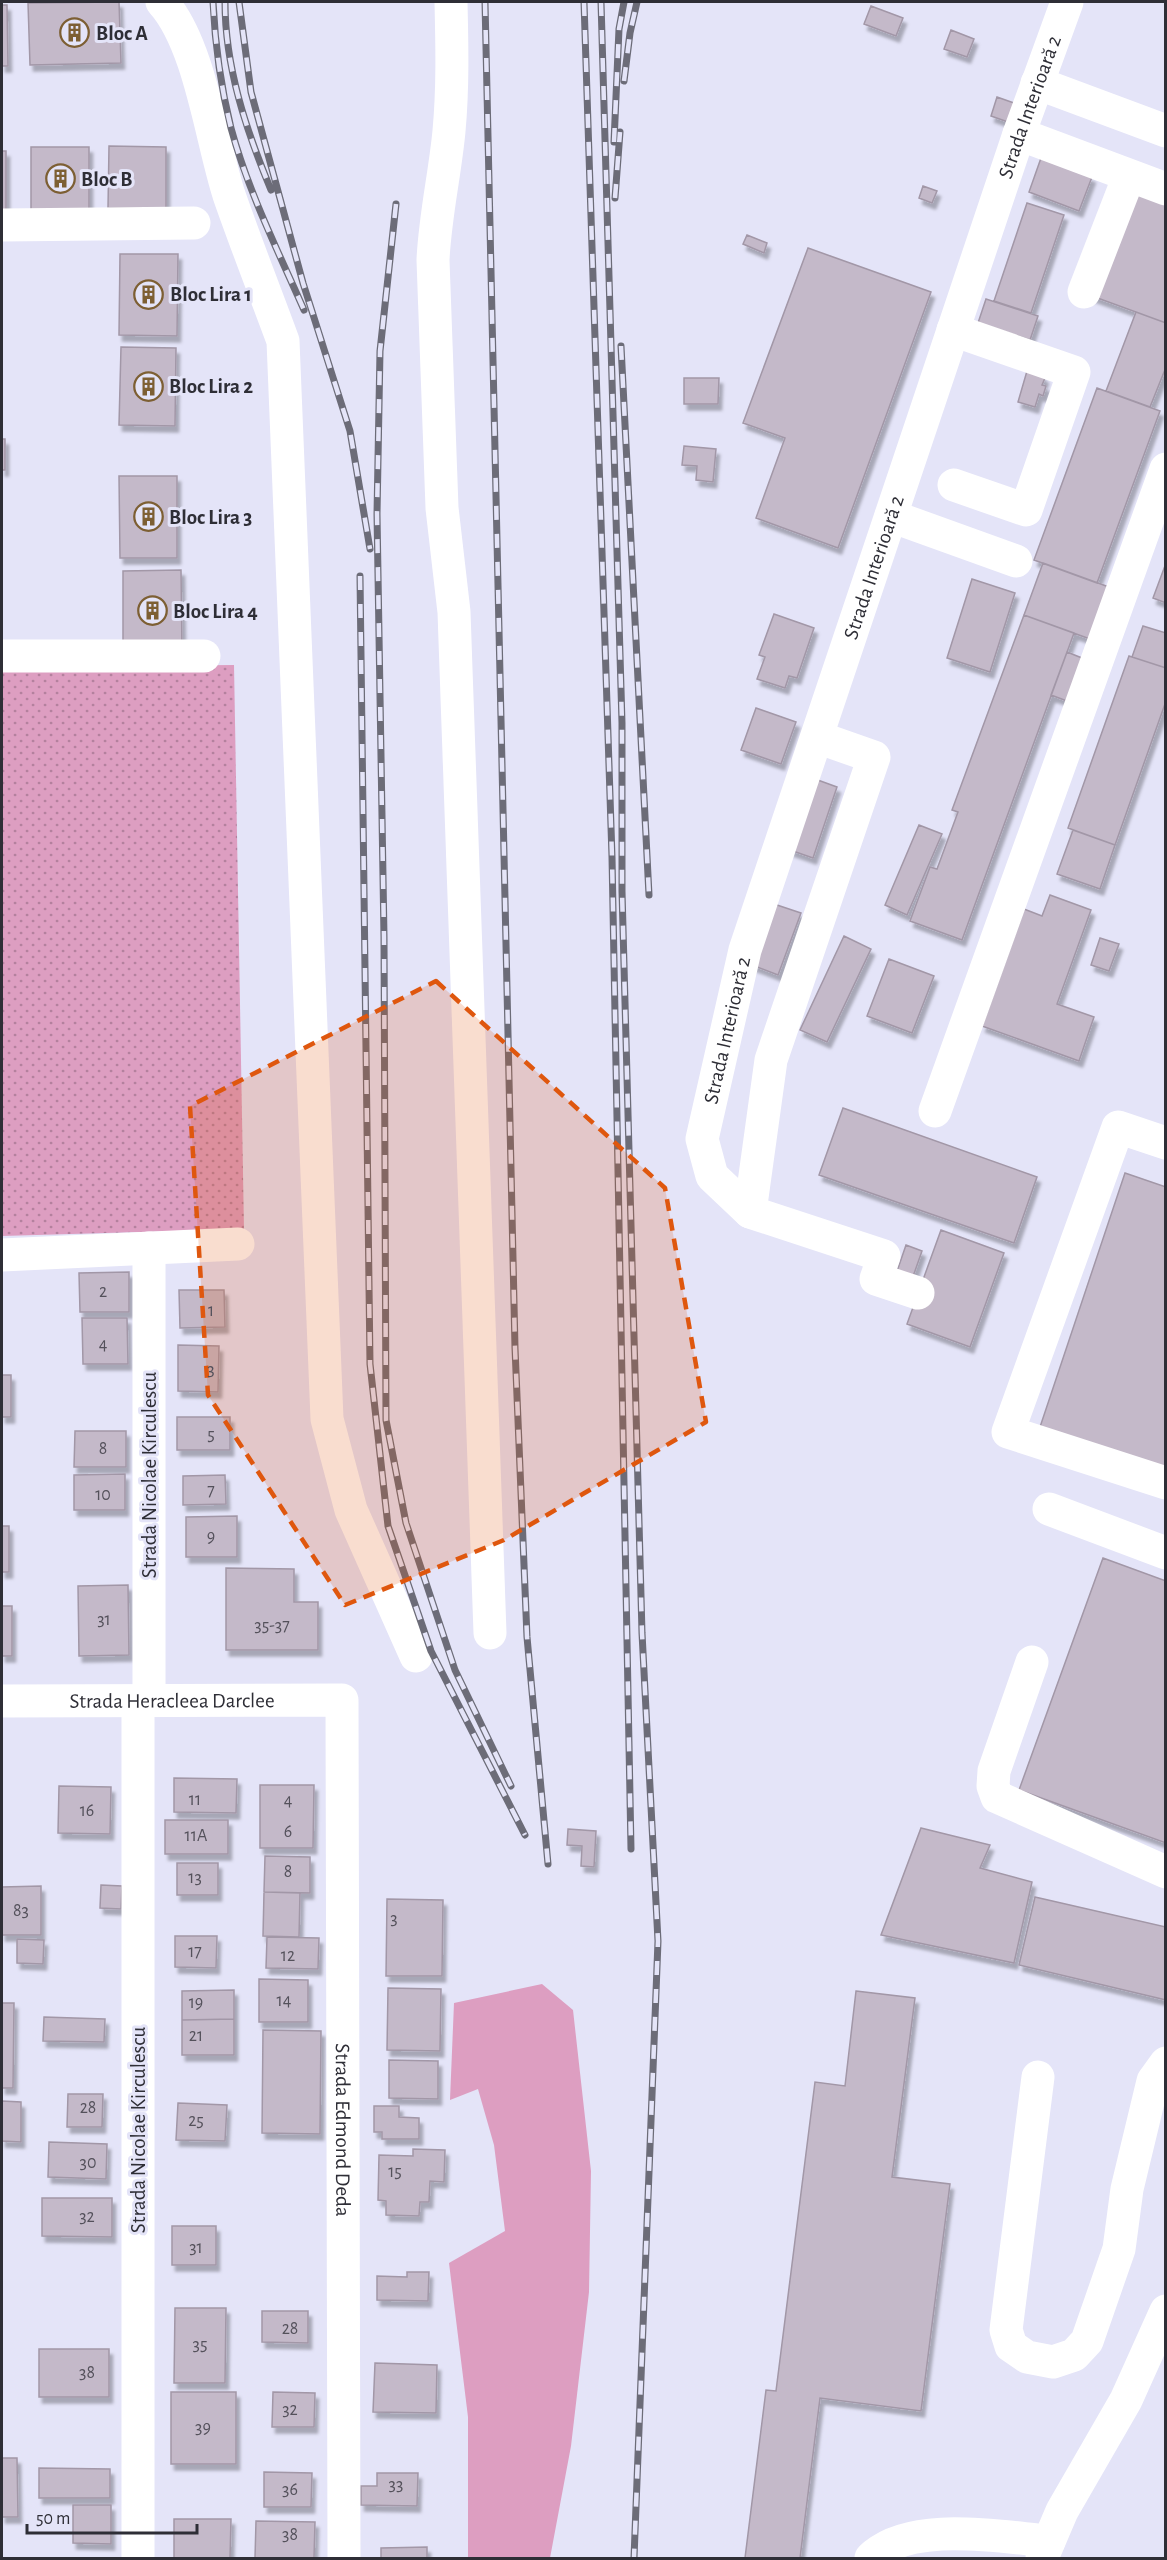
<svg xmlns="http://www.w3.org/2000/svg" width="1167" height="2560" font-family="'Alegreya Sans',sans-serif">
<defs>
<pattern id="grass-dots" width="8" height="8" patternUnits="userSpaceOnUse" patternTransform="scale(1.5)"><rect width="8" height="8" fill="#dd9ec1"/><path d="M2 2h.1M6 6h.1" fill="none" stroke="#b4819e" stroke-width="1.8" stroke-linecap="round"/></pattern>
<filter id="shadow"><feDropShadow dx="3.5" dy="6" stdDeviation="1.5" flood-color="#0004"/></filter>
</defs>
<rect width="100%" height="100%" fill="#e4e4f8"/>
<path fill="url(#grass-dots)" d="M234,665L244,1229L2,1236V667Z"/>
<path fill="#dd9ec1" d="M542,1984L573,2010L591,2171L589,2292L571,2446L550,2558H468V2417L449,2263L505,2231L494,2145L478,2089L450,2100L454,2003Z"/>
<path fill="#c4b9c9" stroke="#a297a7" stroke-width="1.5" filter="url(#shadow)" d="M119,2L121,63L30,65L28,3Z
M2,5H7L8,66H2Z
M871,6L903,18L896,36L864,24Z
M951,30L974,39L967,57L944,49Z
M997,97L1014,103L1008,122L991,116Z
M109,146L166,147V208H108Z
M31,147H89V210H31Z
M2,151H6V214H2Z
M1041,158L1092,177L1079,211L1029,192Z
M923,186L937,191L932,203L919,198Z
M1132,189L1166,201V323L1092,296Z
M1027,203L1064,215L1031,313L994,301Z
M747,235L767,243L764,253L743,244Z
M808,248L931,292L838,548L756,518L785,438L743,423Z
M120,254H178L177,336L119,335Z
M986,299L1038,316L1030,340L978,323Z
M1136,312L1166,323V367L1150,407L1106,391Z
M121,347L176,348L175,426L119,425Z
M1029,364L1045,378L1042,385L1046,386L1043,396L1039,394L1035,407L1018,402Z
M684,378H719L718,404H684Z
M1097,388L1160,411L1097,583L1034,560Z
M2,439H5V470H2Z
M684,446L716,449L713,482L696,480L697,466L682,465Z
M119,476H177V558H120Z
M1043,563L1109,587L1090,639L1024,615Z
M1166,563V603L1153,598Z
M181,570L182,651H123V571Z
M972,579L1015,593L990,672L947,658Z
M774,614L814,628L797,678L789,676L785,688L757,679L765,657L759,655Z
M1024,615L1074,633L962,940L910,921L930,867L937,869L958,812L952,810Z
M1143,626L1166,633V668L1132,657Z
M1067,652L1082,658L1067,701L1051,695Z
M1129,656L1166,668V701L1115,845L1068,828Z
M756,708L796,722L781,764L741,750Z
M815,779L837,787L813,858L790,850Z
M919,825L942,834L907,915L885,905Z
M1073,830L1115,845L1100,889L1057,874Z
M1050,895L1091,910L1057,1004L1094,1017L1079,1061L982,1026L1024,909L1042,916Z
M774,904L801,913L778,975L752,965Z
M844,936L871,949L827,1042L800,1030Z
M1100,938L1119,944L1109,971L1091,965Z
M889,959L934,976L912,1033L867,1016Z
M843,1108L1037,1177L1014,1243L819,1175Z
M1125,1173L1166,1187V1471L1039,1430Z
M941,1230L1004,1253L970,1347L907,1324Z
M906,1245L922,1251L910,1285L894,1280Z
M129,1272V1312H80L79,1273Z
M179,1290H224L225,1327L180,1328Z
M82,1318H127L128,1364H83Z
M178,1345L219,1346L218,1392L178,1391Z
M2,1375H11V1417H2Z
M177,1417H230V1450H177Z
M75,1431H126V1467H74Z
M125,1474V1510H74V1475Z
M225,1475L226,1504L183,1505V1476Z
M237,1516V1557H186V1517Z
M2,1526H9V1572H2Z
M1103,1558L1166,1581V1843L1019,1790Z
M226,1568L294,1569V1602H318V1650H226Z
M128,1585L129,1655L79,1656L78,1586Z
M2,1606H12V1656H2Z
M174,1778L237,1779L236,1813L174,1812Z
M260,1785H314L313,1848H260Z
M59,1786L111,1787L110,1834L58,1833Z
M165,1820H228V1854H165Z
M921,1828L990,1845L980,1868L1032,1882L1014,1963L881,1935Z
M568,1829L596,1831L594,1867L581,1866L582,1846L567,1845Z
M265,1856L310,1857V1893L264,1892Z
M177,1863H218V1895H177Z
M101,1885L122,1886L121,1909L100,1908Z
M41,1886V1935H2V1887Z
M264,1892L300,1893L299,1937L263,1936Z
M1035,1897L1166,1927V2000L1019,1965Z
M387,1899L443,1900L442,1976H386Z
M175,1936H217L216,1968L175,1967Z
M267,1937L319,1938L318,1969L266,1968Z
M17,1939L44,1940L43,1964L17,1963Z
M259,1979L308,1980V2022H259Z
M388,1988L441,1989L440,2051L387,2050Z
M234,1990V2019L182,2020V1991Z
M856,1991L915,1998L892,2177L950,2184L921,2411L820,2398L800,2558H745L766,2390L776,2391L815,2082L845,2086Z
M2,2003H14L13,2088H2Z
M44,2017L105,2019L104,2042L43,2041Z
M234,2019V2055H182V2020Z
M263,2030L321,2031L320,2134L262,2133Z
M389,2060L438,2061V2099L389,2098Z
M68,2094H103L102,2127H67Z
M2,2101L21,2102V2142L2,2141Z
M178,2103L227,2105L225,2141L176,2140Z
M374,2106H399V2117L419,2118V2139H382V2132H374Z
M49,2142L107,2144L106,2179L48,2177Z
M413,2149L445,2150L444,2182L430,2181L429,2202H420L419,2216L386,2215V2201L378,2200L379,2155L413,2156Z
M42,2198H112V2237L42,2236Z
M172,2226H216V2265H172Z
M407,2272H429L428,2301L377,2300V2276L407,2277Z
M175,2308H226L225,2383H174Z
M262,2311H308V2343L262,2342Z
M39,2349H109V2397H39Z
M375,2363L437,2365L436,2413L373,2412Z
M171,2392H236V2464H171Z
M273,2392L315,2393L314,2427H272Z
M2,2458H17L18,2517H2Z
M39,2468L110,2469V2498H39Z
M264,2472L312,2473L311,2507H264Z
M377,2473H418L417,2506L361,2505V2486H377Z
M73,2505H111V2544L73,2543Z
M174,2519H231L230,2558H174Z
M256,2521L315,2522L314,2558H255Z
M427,2547V2558H381V2548Z"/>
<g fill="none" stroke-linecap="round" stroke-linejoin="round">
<g stroke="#fff" stroke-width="33">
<path d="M162,2C200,44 211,139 229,195C246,244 265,292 283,341L327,1419L351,1510L416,1656"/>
<path d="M451,2C452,45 453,88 449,131C445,174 435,216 433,260L442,508L454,612L490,1633"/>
<path d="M1037,83L1166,131"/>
<path d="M1019,134L1166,189"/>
<path d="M2,225L194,223"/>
<path d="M1084,292L1129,176"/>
<path d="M953,330L1074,372L1026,510L954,485"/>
<path d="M891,516L1016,561"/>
<path d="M2,656H204"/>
<path d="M935,1111L1166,469"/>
<path d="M1166,1143L1118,1127L1008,1432L1166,1483"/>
<path d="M750,1212L771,1060L874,757L817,737"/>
<path d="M149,1248V1701"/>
<path d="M2,1255L238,1244"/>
<path id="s1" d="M918,1293L876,1279L884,1256L750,1212L712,1176L702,1139L745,950L1019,134L1067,2"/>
<path d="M1049,1509L1166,1553"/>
<path d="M1032,1662L994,1771L993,1786L997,1797L1166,1872"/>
<path id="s2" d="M2,1701L342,1700L344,2558"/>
<path d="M138,1701V2558"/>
<path d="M1038,2077L1006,2330L1011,2346L1027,2357L1053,2362L1074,2355L1087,2341L1119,2249L1127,2189L1153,2081L1166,2063"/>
<path d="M871,2558C910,2520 1000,2537 1049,2541"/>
<path d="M1042,2558L1062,2511L1126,2400L1166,2311"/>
</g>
<defs>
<path id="rail" d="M213,2C215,43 221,88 231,128C248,191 278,251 304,310
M225,2C225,67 246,130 271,190
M239,2L251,92L303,283L350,431L370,549
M485,2L515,1348L527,1637L548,1864
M584,2L612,857L631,1849
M601,2L622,723V891L642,1633L658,1941L634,2558
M624,81L630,33L637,2
M614,142L619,29L624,2
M615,198L620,132
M396,204L380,351L377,514L384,937L386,1420L406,1523L455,1670L511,1786
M621,346L649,895
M360,576L370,1364L388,1526L431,1651L525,1835"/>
</defs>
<use href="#rail" stroke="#6c6c78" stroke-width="7"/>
<use href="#rail" stroke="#e4e4f8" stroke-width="4.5" stroke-dasharray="14" stroke-linecap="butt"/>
</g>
<path fill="#df570e" fill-opacity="0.2" stroke="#df570e" stroke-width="4.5" stroke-dasharray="12 8" stroke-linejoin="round" d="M436,981L665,1188L706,1422L504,1540L345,1605L208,1395L190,1106Z"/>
<defs>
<symbol id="building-ring" viewBox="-11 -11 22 22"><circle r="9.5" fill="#e4e4f8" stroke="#7d5f33" stroke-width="1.5"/><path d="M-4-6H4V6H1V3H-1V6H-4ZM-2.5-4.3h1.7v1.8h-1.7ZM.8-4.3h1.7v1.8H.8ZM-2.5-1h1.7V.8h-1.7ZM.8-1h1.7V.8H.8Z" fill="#7d5f33"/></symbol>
</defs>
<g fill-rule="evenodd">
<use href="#building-ring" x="58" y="16" width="33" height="33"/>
<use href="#building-ring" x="44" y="162" width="33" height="33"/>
<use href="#building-ring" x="132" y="278" width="33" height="33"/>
<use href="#building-ring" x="132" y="370" width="33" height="33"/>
<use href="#building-ring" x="132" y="500" width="33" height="33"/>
<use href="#building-ring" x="136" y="594" width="33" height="33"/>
</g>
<g text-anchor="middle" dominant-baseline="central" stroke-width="6" stroke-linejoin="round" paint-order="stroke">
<g font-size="18" fill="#54515b">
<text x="103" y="1292">2</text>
<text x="211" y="1311">1</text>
<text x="103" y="1345">4</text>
<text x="211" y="1370">3</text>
<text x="211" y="1435">5</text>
<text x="103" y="1449">8</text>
<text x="211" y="1491">7</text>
<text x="103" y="1495">10</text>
<text x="211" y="1537">9</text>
<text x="104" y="1620">31</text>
<text x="272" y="1626">35-37</text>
<text x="195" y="1800">11</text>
<text x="288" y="1801">4</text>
<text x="87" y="1811">16</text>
<text x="288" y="1832">6</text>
<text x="196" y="1836">11A</text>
<text x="288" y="1872">8</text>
<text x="195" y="1878">13</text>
<text x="21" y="1911">83</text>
<text x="394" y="1919">3</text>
<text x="195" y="1952">17</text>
<text x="288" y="1956">12</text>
<text x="284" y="2001">14</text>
<text x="196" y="2003">19</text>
<text x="196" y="2036">21</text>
<text x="88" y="2108">28</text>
<text x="196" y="2121">25</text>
<text x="88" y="2163">30</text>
<text x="395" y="2172">15</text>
<text x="87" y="2217">32</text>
<text x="196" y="2248">31</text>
<text x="290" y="2329">28</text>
<text x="200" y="2345">35</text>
<text x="87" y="2373">38</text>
<text x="290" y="2410">32</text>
<text x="203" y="2428">39</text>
<text x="396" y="2485">33</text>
<text x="290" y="2490">36</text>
<text x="290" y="2535">38</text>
</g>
<g font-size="21" font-weight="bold" fill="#2e2e36" stroke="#e4e4f8" text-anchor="start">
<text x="96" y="33">Bloc A</text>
<text x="81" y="179">Bloc B</text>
<text x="170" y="294">Bloc Lira 1</text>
<text x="169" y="386">Bloc Lira 2</text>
<text x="169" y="517">Bloc Lira 3</text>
<text x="173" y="611">Bloc Lira 4</text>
</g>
<g font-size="21" fill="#2e2e36" stroke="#e4e4f8">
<text stroke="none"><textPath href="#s1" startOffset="1384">Strada Interioară 2</textPath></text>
<text stroke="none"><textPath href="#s1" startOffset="898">Strada Interioară 2</textPath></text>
<text stroke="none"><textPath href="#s1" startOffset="412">Strada Interioară 2</textPath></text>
<text transform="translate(149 1475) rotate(-90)">Strada Nicolae Kirculescu</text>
<text stroke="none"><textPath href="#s2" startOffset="170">Strada Heracleea Darclee</textPath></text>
<text stroke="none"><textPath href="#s2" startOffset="770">Strada Edmond Deda</textPath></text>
<text transform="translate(138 2130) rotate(-90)">Strada Nicolae Kirculescu</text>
</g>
</g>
<rect width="1167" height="2560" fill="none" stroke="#2e2e36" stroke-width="6"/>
<path d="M27 2524v9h170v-9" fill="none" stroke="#2e2e36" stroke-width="3"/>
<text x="36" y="2524" font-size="18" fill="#2e2e36" stroke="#e4e4f8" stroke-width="4.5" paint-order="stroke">50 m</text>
</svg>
